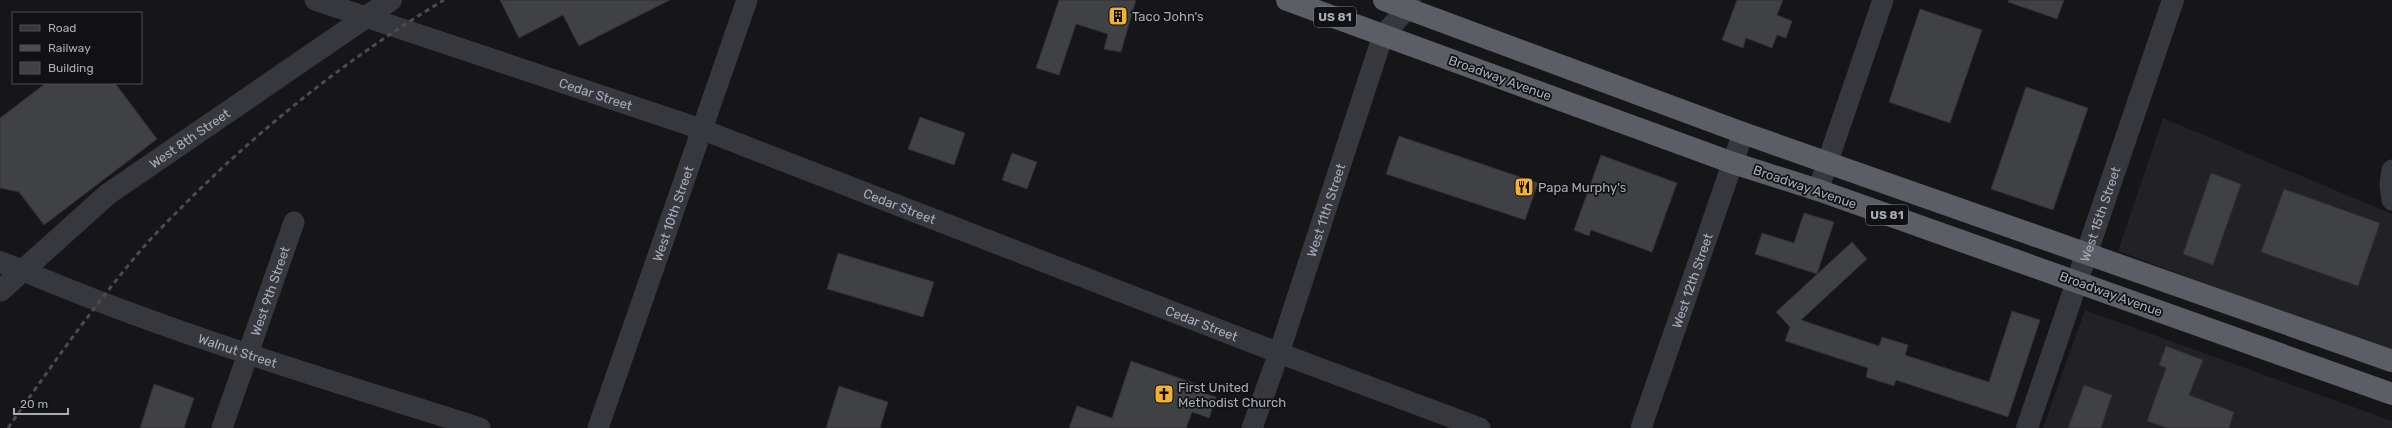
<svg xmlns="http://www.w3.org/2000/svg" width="2392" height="428" font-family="Rubik,sans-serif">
<rect width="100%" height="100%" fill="#161618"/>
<path fill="#222225" d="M2163,118L2392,214V353L2118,251Z
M2085,310L2392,421V428H2043Z"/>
<path fill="#404145" stroke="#303034" d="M500,0H670L579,46L563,15L519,38Z
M1059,0H1136L1121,52L1104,49L1108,34L1076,24L1059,75L1036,68Z
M1737,0H1783L1777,15L1792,21L1786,38L1777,35L1772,48L1746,38L1743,48L1722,40Z
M2009,0H2064L2057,19L2008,2Z
M1920,9L1982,30L1950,123L1889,102Z
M46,83H115L157,139L44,225L19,192L0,188V118Z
M2026,87L2088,108L2053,210L1991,189Z
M920,117L965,133L954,165L908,149Z
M1399,136L1538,183L1525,220L1386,174Z
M1012,153L1037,162L1027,189L1002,180Z
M1601,155L1677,183L1652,252L1591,230L1589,236L1574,230Z
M2211,173L2241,184L2213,265L2183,254Z
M2284,189L2380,223L2358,286L2261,252Z
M1804,213L1834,222L1817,274L1755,254L1762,233L1794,243Z
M1852,242L1867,259L1801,320L1879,346L1882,337L1908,345L1905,355L1989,382L2012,311L2040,320L2008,417L1896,380L1894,386L1866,377L1868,368L1785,341L1790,327L1776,312Z
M838,253L934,282L923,317L827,289Z
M2166,346L2203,360L2189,395L2234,412L2229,428H2167L2147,421L2166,368L2159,365Z
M1131,361L1202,386L1200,392L1216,397L1209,418L1192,412L1186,428H1069L1077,406L1112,418Z
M154,384L194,398L184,428H140Z
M2084,385L2112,395L2101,428H2068Z
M839,386L888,402L880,428H826Z"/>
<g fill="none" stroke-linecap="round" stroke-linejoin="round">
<g stroke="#37383d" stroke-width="21">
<path id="s1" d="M315,0L701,129L1279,353L1480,428"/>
<path d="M2392,170L2390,185L2392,200"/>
<path d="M1818,190L1883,0"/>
<path id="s2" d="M24,271C172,334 327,379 480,428"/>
<path id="s3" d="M222,428L294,222"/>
<path id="s4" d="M598,428L747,0"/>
<path id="s5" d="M1252,428L1279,353L1383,35L1408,8L1410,0"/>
<path id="s6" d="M1641,428L1743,133"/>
</g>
<g stroke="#37383d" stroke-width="22">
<path d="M0,262L24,271"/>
<path id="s7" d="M0,291L108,194L391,0"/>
<path id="s8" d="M2027,428L2173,0"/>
</g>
<path stroke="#5b5e65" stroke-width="22" d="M1287,0L1733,163L1818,190L2392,394
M1384,0L1743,133L2392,361"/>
<path stroke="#4a4c52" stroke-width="3" stroke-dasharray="5 4" stroke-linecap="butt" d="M8,428C49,369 90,311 136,256C155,233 178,211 200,189C274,117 356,53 444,0"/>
</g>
<defs>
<symbol id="building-square" viewBox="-11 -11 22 22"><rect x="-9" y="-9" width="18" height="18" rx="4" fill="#f2b134" stroke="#111113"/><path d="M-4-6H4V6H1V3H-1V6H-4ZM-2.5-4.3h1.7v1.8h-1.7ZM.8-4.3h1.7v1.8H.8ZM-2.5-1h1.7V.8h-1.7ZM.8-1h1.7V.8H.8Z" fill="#111"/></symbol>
<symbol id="restaurant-square" viewBox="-11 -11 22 22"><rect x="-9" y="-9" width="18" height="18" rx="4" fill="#f2b134" stroke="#111113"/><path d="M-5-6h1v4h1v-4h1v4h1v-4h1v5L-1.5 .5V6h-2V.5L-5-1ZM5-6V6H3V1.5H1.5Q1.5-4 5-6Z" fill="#111"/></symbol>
<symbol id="church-square" viewBox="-11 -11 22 22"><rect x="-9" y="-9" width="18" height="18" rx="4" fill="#f2b134" stroke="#111113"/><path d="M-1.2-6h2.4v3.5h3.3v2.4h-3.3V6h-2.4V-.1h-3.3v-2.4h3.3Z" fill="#111"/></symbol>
</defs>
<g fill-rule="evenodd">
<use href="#building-square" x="1107" y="5" width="22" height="22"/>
<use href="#restaurant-square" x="1513" y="176" width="22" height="22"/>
<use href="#church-square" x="1153" y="383" width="22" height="22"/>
</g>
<g text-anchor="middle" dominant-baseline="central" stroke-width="3.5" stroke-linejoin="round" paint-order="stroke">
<g fill="#111113" stroke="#7b7e86" stroke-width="1">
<rect x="1314" y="7" width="42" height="20" rx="3"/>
<rect x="1866" y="205" width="42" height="20" rx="3"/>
</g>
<g font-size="12" font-weight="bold" fill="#a8adb8">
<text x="1335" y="17">US 81</text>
<text x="1887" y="215">US 81</text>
</g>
<g font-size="13" fill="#a8adb8" stroke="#111113" text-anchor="start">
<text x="1132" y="16">Taco John's</text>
<text x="1538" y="187">Papa Murphy's</text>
<text x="1178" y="387">First United<tspan x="1178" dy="15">Methodist Church</tspan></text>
</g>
<g font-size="13" fill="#a8adb8" stroke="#111113">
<text transform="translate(1500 78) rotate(20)">Broadway Avenue</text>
<text stroke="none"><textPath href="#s1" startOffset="296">Cedar Street</textPath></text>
<text stroke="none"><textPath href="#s7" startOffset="244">West 8th Street</textPath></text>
<text transform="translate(1805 187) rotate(19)">Broadway Avenue</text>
<text stroke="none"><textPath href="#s1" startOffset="620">Cedar Street</textPath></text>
<text stroke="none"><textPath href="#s5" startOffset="230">West 11th Street</textPath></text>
<text stroke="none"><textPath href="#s4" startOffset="227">West 10th Street</textPath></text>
<text stroke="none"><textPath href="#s8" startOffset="226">West 15th Street</textPath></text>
<text stroke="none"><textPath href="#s6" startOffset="156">West 12th Street</textPath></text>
<text stroke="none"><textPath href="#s3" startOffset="145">West 9th Street</textPath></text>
<text transform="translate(2111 294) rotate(20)">Broadway Avenue</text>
<text stroke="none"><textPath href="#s1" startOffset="944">Cedar Street</textPath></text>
<text stroke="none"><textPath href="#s2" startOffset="228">Walnut Street</textPath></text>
</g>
</g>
<rect x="12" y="12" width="130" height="72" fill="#111113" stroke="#4d4f55"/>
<rect x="20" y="25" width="20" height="6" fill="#37383d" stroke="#4d4f55"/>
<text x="48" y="32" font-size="12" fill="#a8adb8">Road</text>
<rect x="20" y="45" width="20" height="6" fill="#4a4c52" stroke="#4d4f55"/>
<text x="48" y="52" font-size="12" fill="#a8adb8">Railway</text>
<rect x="20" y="62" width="20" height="12" fill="#404145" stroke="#4d4f55"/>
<text x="48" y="72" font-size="12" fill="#a8adb8">Building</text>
<path d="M14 408v6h54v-6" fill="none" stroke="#a8adb8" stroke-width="2"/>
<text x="20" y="408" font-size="12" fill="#a8adb8" stroke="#111113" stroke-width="3" paint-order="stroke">20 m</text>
</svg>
